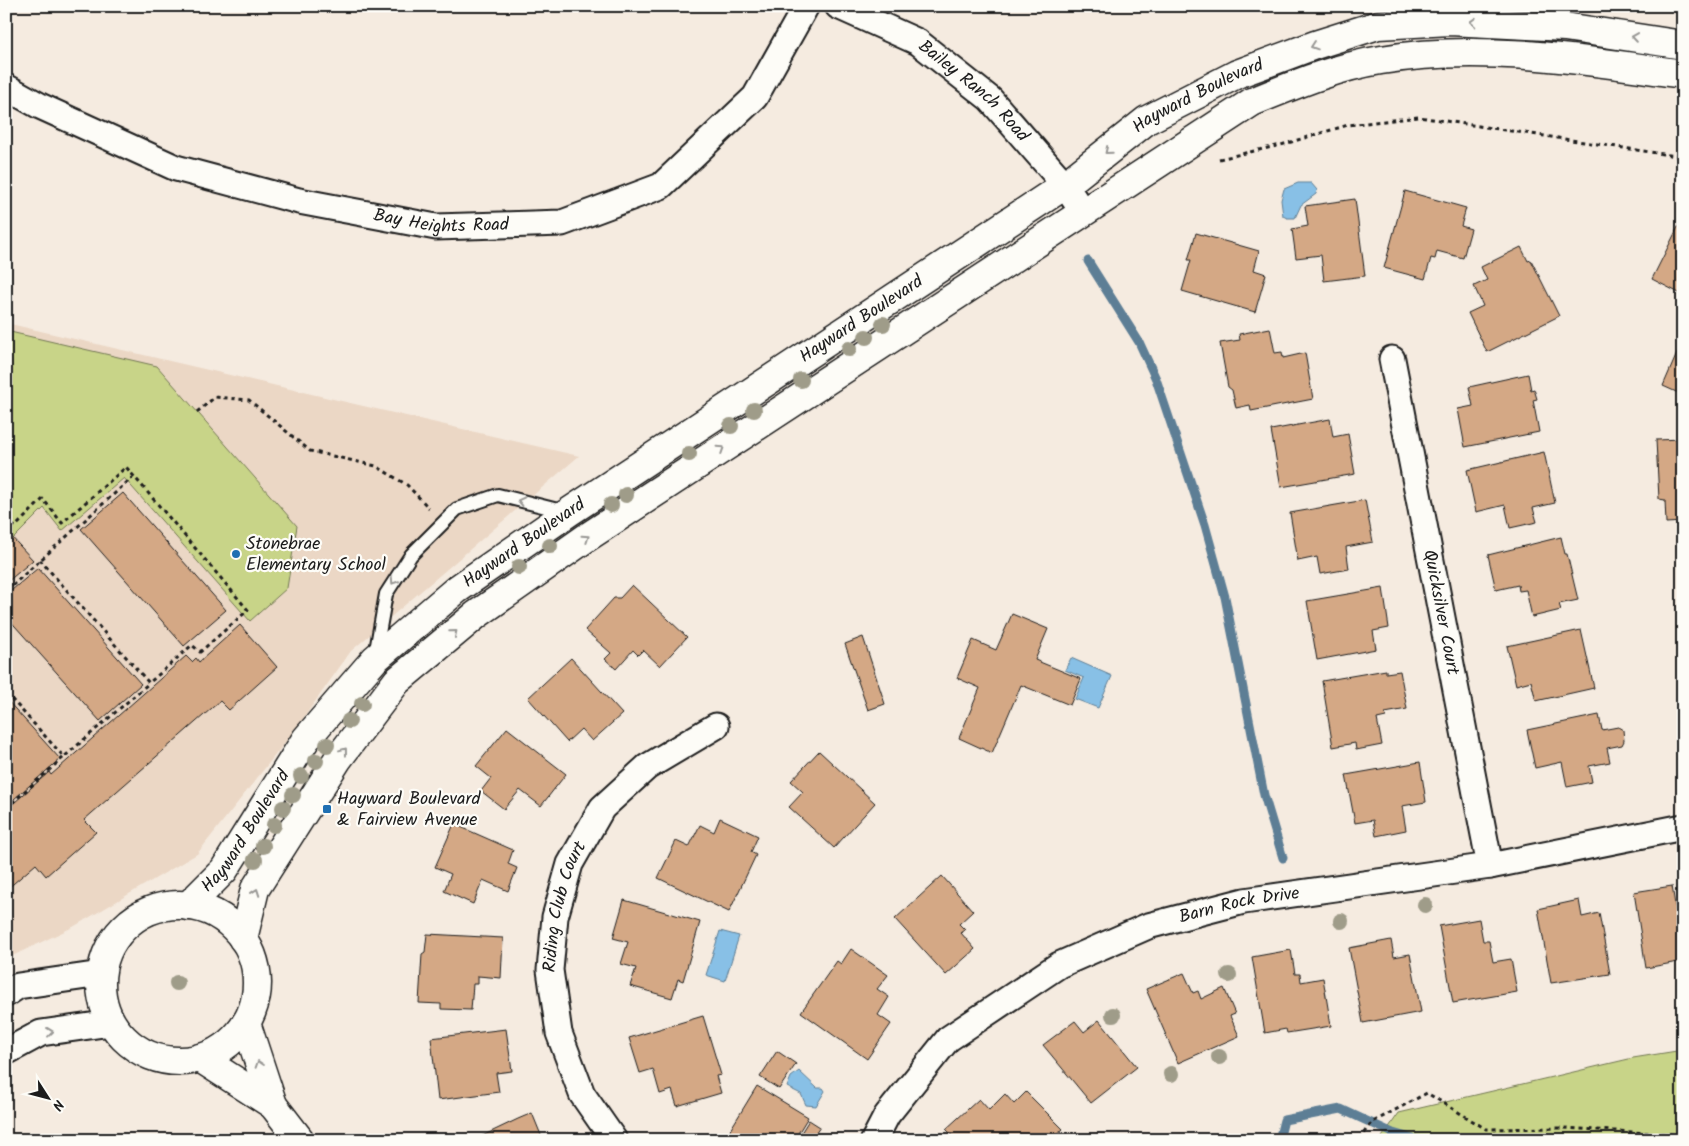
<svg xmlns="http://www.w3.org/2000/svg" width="1689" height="1146" font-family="Kalam,sans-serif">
<rect width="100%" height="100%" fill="#f5ebe0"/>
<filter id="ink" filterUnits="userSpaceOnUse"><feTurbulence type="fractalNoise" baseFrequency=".02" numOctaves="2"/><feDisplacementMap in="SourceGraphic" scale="10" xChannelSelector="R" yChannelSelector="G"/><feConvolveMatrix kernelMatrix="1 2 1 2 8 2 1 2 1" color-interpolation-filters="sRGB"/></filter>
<g filter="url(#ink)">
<path fill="#ebd7c5" d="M6,323L579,456L351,651L295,730L197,854L73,927L6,959Z"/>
<path fill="#c8d488" stroke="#727852" d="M6,331L157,366L297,526L287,588L250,621L124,478L62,531L44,508L13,539L6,533Z
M1683,1050V1140H1380L1399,1113L1633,1058Z"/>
<path fill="#88c0e6" stroke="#5d7e95" d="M1298,183H1311L1317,190L1316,194L1301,205L1295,218H1287L1283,216L1281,200L1284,189Z
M1071,658L1112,676L1098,708L1075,699L1084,678L1065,670Z
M720,931L739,936L725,981L706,975Z
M799,1071L817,1088H823L825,1091L816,1106L806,1105L801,1094L787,1087L791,1077Z"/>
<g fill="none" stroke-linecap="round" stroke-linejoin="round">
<path stroke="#5d7e95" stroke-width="9" d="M1088,261L1139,342L1156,379L1205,525L1225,597L1264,795L1283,858
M1279,1140L1284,1120L1341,1109L1393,1133L1417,1140"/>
</g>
<path fill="#d4a885" stroke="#1c1c1c" d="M1405,191L1466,208L1461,226L1471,229L1463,258L1437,251L1435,259L1431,258L1425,279L1384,268Z
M1355,199L1365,276L1324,281L1321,255L1296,258L1292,229L1308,226L1305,206Z
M1682,219L1683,220V295L1652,279Z
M1196,233L1259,251L1254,270L1266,274L1255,312L1182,291L1191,260H1188Z
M1521,247L1528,261L1531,260L1559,316L1487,352L1468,313L1483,306L1474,286L1487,280L1481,267Z
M1270,328L1275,353L1282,352L1283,358L1305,353L1313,399L1251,411L1250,405L1236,408L1232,390L1228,387L1220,343L1240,340L1239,334Z
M1682,342H1683V395L1663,386Z
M1528,374L1531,390L1534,389L1537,399L1533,400L1539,432L1465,447L1458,409L1473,406L1469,387Z
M1330,419L1333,437L1348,434L1355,474L1281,487L1271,430Z
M1683,439V522L1666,523L1665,500L1659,499L1656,440Z
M1544,452L1555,503L1533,508L1537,522L1510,528L1505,505L1476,512L1467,470Z
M123,493L226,610L184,646L81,529Z
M1365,500L1373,542L1346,547L1349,569L1320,574L1317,557L1298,561L1290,513Z
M6,531L33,560L6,583Z
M1561,537L1565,554H1567L1578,600L1559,604L1561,610L1532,617L1526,590L1519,591L1518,585L1496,590L1488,555Z
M38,568L141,684L100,721L6,616V595Z
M632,585L687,637L660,666L643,650L638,655L633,650L616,669L605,659L611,653L585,630L614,598H620Z
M1383,588L1389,628L1373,631L1376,649L1317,660L1307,601Z
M1012,614L1048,629L1035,660L1081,679L1070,705L1021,685L992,753L959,738L980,688L957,678L973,640L996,650Z
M240,625L277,667L229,710L220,701L84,820L96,832L46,876L36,864L6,890V810L49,772L51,775L186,656L192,662L196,658L199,662Z
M1581,630L1594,688L1536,701L1531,681L1516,685L1507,646Z
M863,637L885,704L868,710L845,644Z
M571,658L622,714L592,741L581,729L567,742L528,698Z
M1386,670V673L1400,671L1407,709L1385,713L1386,717L1377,719L1382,745L1356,750L1355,743L1333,747L1322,681Z
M6,699L60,759L6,806Z
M1599,715L1602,730L1618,727L1623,730L1624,741L1622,745L1607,748L1610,762L1589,766L1592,782L1567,787L1562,762L1535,768L1527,730Z
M507,728L566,774L541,806L520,790L504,809L481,791L491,778L476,766Z
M819,751L875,803L834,848L789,807L803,792L791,781Z
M1420,762L1426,802L1402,806L1406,830L1376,836L1373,820L1355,823L1346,775Z
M720,818L758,836L751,852L756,855L729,912L658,878L676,841L689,847L700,825L714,832Z
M454,824L513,850L508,864L517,868L508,891L483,880L473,904L444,891L451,874L435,867Z
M942,876L973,911L959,924L965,930L961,933L975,949L946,975L895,919Z
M1672,886L1676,911L1683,910V961L1646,968L1634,892Z
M624,900L700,922L683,981L678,979L672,998L630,986L636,968L621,964L628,942L613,938Z
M1579,900L1582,917L1599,913L1610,974L1551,983L1538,909Z
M1479,919L1483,941H1489L1493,962L1511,959L1517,992L1453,1003L1439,926Z
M427,934L503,938L501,978L478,976V984H473L471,1010L441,1009V1004L419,1003L422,954L425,952Z
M1391,940L1394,957L1410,954L1421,1012L1363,1023L1349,948Z
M851,949L888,975L877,989L889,997L878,1015L891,1024L867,1059L801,1012L837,961L841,964Z
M1291,950L1295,974H1300L1301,982L1323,978L1331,1026L1287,1033L1286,1029L1265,1033L1252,957Z
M1184,973L1193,993L1198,991L1201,999L1224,988L1235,1014L1230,1016L1239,1036L1178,1063L1146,989Z
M703,1016L721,1075L716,1076L721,1093L677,1106L672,1090L660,1094L653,1069L640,1073L629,1038Z
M1099,1020L1137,1067L1091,1103L1043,1045L1075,1021L1084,1032Z
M506,1029L512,1071L496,1073L499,1092L438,1100L431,1038Z
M777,1051L796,1064L779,1089L760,1077Z
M757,1086L808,1117L794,1140H724Z
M1026,1092L1063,1129L1051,1140H957L946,1129L979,1099L989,1110L1005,1094L1014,1104Z
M532,1113L543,1140H474L518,1119Z
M809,1120L820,1127L811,1140H804L799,1136Z"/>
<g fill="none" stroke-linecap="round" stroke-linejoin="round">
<defs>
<path id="service" d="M375,656L386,594L411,555L457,509L498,495L566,512"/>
<g id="minor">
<path id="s1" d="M838,6L918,42L990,99L1065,185L1082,211"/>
<path id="s2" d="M6,87L40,106L176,168L299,201L436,227L562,223L661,186L755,97L806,6"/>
<path id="s3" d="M1392,359L1490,866"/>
<path d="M6,994L18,986L101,974"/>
<path d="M6,1052L41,1033L111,1023"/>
<path id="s4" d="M614,1140L582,1094L559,1033L550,970L555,917L570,864L602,808L647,767L716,726"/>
<path id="s5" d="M874,1140L887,1115L948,1039L1059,965L1148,926L1244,901L1490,866L1683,827"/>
</g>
<g id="secondary">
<circle cx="179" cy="983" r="78"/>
<path id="s6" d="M188,906L224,870L306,739L375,659L456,590L569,512L1065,185L1147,120L1237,74L1315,45L1378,25L1450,21L1565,27L1683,45"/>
<path d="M243,939L255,889L338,759L397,681L476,615L586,538L1252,102C1294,85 1336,67 1381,60C1481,43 1583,60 1683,74"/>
<path d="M246,1023L273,1105"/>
<path d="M200,1058L273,1105L300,1140"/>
</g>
</defs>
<use href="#service" stroke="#1c1c1c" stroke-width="16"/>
<use href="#minor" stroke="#1c1c1c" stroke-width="29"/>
<use href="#secondary" stroke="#1c1c1c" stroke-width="31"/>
<path stroke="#1c1c1c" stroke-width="3" stroke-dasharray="4 4" stroke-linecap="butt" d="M1219,159L1281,145L1348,125L1419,117L1683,157
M197,412L215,397L249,400L310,451L376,466L407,485L429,508
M6,519L15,527L43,499L62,523L126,467L248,610L200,652L192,645L149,683L40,560
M6,591L134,476
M6,693L64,757L149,683
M6,808L64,757
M22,1140L28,1136L38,1140
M1359,1140L1371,1123L1427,1093L1486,1129L1563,1128L1683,1135"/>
<use href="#service" stroke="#fdfcf7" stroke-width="12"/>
<use href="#minor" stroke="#fdfcf7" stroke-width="25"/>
<use href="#secondary" stroke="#fdfcf7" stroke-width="28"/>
</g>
<g fill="#9f9c89">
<circle cx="883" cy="324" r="8"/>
<circle cx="866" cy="337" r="8"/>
<circle cx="849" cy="349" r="8"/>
<circle cx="801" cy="380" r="8"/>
<circle cx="754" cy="410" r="8"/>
<circle cx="731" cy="426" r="8"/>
<circle cx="689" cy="454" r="8"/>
<circle cx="626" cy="495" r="8"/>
<circle cx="611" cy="505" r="8"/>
<circle cx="550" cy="546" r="8"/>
<circle cx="519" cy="567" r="8"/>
<circle cx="362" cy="704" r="8"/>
<circle cx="349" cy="721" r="8"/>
<circle cx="327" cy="745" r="8"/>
<circle cx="316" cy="761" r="8"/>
<circle cx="301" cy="776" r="8"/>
<circle cx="293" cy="795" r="8"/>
<circle cx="283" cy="808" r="8"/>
<circle cx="274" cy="825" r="8"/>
<circle cx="263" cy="846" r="8"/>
<circle cx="255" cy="860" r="8"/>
<circle cx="1425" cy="905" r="8"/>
<circle cx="1341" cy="921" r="8"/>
<circle cx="1229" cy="975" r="8"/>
<circle cx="177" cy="983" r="8"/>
<circle cx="1113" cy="1015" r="8"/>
<circle cx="1219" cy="1057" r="8"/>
<circle cx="1171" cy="1074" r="8"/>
</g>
<defs><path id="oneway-chevron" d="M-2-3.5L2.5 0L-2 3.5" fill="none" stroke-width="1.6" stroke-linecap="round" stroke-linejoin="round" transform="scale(1.25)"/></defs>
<g stroke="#989794">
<use href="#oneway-chevron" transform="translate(1473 22) rotate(-177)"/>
<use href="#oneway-chevron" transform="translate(1635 37) rotate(-172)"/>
<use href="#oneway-chevron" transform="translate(1314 46) rotate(161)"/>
<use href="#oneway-chevron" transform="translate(1108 151) rotate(141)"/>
<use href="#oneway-chevron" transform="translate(721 449) rotate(-33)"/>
<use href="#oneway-chevron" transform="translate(521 501) rotate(-167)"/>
<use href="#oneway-chevron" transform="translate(586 538) rotate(-34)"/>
<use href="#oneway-chevron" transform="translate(394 581) rotate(123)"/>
<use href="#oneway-chevron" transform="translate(454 633) rotate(-40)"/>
<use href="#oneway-chevron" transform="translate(344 751) rotate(-53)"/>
<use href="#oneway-chevron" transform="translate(256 892) rotate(-70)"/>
<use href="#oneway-chevron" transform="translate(50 1032) rotate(-7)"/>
<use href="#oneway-chevron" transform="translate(259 1064) rotate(-108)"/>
</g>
</g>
<g fill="#1f6fb2" stroke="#fdfcf7" stroke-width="2">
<circle cx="236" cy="554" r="5"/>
<rect x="322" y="804" width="10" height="10" rx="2.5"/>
</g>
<g text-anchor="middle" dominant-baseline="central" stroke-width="4.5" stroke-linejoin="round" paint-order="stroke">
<g font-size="18" fill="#1c1c1c" stroke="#fdfcf7">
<text stroke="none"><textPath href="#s1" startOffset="162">Bailey Ranch Road</textPath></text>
<text stroke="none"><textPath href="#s6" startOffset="1310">Hayward Boulevard</textPath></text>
<text stroke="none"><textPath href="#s2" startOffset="460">Bay Heights Road</textPath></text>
<text stroke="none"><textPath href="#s6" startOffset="905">Hayward Boulevard</textPath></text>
<text stroke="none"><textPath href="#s6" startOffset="500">Hayward Boulevard</textPath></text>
<text stroke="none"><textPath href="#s3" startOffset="258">Quicksilver Court</textPath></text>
<text stroke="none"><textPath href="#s6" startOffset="95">Hayward Boulevard</textPath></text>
<text stroke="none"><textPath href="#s5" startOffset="450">Barn Rock Drive</textPath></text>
<text stroke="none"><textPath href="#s4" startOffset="250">Riding Club Court</textPath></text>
</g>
<g font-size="18" fill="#1c1c1c" stroke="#fdfcf7" text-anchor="start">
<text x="246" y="544">Stonebrae<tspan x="246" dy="21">Elementary School</tspan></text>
<text x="337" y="799">Hayward Boulevard<tspan x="337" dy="21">&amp; Fairview Avenue</tspan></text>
</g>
</g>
<rect width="1689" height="1146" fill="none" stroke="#fdfcf7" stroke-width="25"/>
<rect x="12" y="12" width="1664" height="1121" fill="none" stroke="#1c1c1c" stroke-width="2" filter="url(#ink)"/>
<g transform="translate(48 1098) rotate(126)" stroke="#fdfcf7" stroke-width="4" paint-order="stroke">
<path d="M0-4L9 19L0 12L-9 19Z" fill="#1c1c1c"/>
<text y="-8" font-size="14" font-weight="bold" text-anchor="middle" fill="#1c1c1c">N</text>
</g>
</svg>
